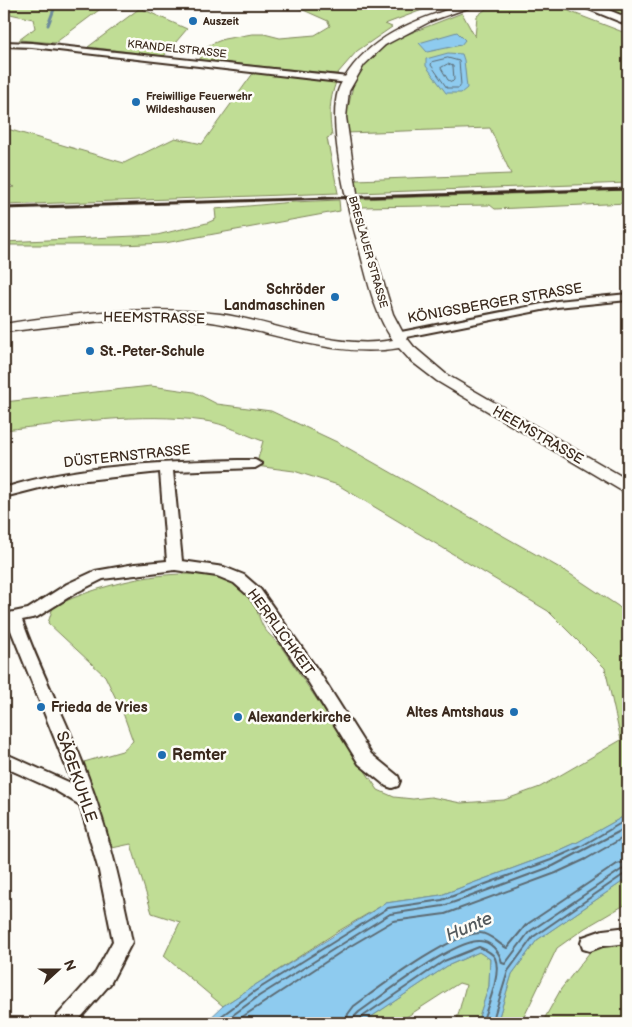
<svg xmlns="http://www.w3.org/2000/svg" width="632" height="1027" font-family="'Balsamiq Sans',sans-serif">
<rect width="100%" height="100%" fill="#fdfcf7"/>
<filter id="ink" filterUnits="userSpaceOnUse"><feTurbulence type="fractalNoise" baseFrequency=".02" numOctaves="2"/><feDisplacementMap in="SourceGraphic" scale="10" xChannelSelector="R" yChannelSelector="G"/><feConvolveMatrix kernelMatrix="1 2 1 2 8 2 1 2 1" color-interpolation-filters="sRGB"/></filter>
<g filter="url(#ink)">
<path fill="#c0dd95" stroke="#7e845a" d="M4,4H107L55,43L19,40L35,28L33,19L10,14L4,15Z
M290,4H438L385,24L392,27L357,51L337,74L199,60L209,45L224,39L252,34H264L280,38L315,35L330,26L328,21Z
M500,4H557L571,12L628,34V183L357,193L356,180L511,174L490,128L346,133L343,116L349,104L354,81L369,59L395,39L462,13L475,37L477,16L487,8Z
M595,4H621L628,7V18Z
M140,8L187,29L164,56L88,47Z
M254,72L332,79L336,82C329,101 329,116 332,136L327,138L338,193L4,205V188L15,187L4,183V128L124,163L175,138L202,144Z
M628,190V203L495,209L490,205L361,207L359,199Z
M339,200L340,211L165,243L123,245H4V242L157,235L207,223L216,219L215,209L293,202Z
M151,386L194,392L217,404L271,411L339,443L567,572L618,606L628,616V814L578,842L549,855L465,886L441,895L386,903L337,932L223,1006L164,956L180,922L152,913L131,844L112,848L84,762L122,751L133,741L123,713L105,676L48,623L53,607C98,584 203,555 246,591C257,601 257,617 264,628C268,634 275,640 280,645L378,790L394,797L413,799L431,797L461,803L504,800L540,787L621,740L605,668L548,611L338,485L294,471L256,466L263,441C245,435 224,423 205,421C139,412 70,423 4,430V402Z
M628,878V903L585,928L557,948L521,1023H497L512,974L537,940Z
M628,944V1023H542L561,989L593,948Z
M479,952L490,959L489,986L477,1023H456L466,985L459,983L397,1023H362L447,966Z"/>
<path fill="#8ecbef" stroke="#6d8b9b" d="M457,32L465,40L461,45L427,52L419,43Z
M448,53L462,54L464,60L467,88L461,93H446L426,66V59Z
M628,814V878L537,940L512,974L497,1023H477L489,986L490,959L479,952L447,966L362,1023H193L200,1017L206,1022L223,1006L252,987L386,903L441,895L465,886L549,855L578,842Z"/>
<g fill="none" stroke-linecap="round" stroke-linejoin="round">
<path stroke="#5c6a72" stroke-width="1" d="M448,58L459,61L461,85L459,88H447L431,65L432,62Z
M448,64L453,66L454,80L452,82L448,80L441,68Z"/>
<path stroke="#5c6a72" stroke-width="2" d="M212,1023L255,991L388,908L442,900L551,860L580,847L628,819
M222,1023L259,996L390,914L443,906L469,897L553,866L628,827
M233,1023L347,948L393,921L445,914L556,873L586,859L628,835
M346,1023L348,1014L354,1006C379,988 451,933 480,933C490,933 498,944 507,948L526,925L617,864L628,861
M353,1023L354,1017L359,1012C385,994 449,943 478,941C490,940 500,952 502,963L505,964L529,932L621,870L628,868
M360,1023L362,1017L444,961L479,947C484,949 492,952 495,958C502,974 487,1007 482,1023
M492,1023L508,971L533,937L623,875H628"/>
<path stroke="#6d8b9b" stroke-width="3" d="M48,25L56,4"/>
<defs>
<path id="minor" d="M4,42L32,43L348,77L352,80L348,83L32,47L4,46Z
M628,294V300L557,307L396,339L390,336L396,333L557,301Z
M238,460H255L262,464L255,468L173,471L182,561L224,567L244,575L260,589L321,675L371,754L398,776L400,781L398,786L392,788L386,786L359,764L309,683L250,597L234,583L217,576L175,570L103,579L77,592L37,617L22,620C38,666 61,709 79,754C104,815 120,878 132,942L110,984L76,1023H54L57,1016L96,972L113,941L99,871L80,805L53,789L4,767V753L73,784L8,623L4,624V614L28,609L67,584L95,571L135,564L167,561L160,472L59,483L4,497V488C75,465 163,462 238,460Z
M628,927V943L603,946L590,951L583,949L581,943L583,937L603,930Z"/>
<path id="tertiary" d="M465,4H479L431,21L385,45L364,65L349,91L346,117L358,200L393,314L403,333L414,347L447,375L628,480V492L622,491L437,381L411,361L399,348C331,360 264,327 197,320C132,314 68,325 4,332V324C76,313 148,305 220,314C277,322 335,351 393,340C372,311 366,271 356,237C346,202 328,124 338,91C340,84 345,77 349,71C376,33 421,18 465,4Z"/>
<path id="secondary" d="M579,4H594L628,18V25L581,6Z"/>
</defs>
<use href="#minor" stroke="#3b2a1e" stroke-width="4"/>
<use href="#tertiary" stroke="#3b2a1e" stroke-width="3"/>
<use href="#secondary" stroke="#3b2a1e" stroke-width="4"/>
<use href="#minor" fill="#fdfcf7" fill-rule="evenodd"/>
<use href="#tertiary" fill="#fdfcf7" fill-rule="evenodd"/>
<use href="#secondary" fill="#fdfcf7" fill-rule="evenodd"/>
<path stroke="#3b2a1e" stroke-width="3" d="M4,208L628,189"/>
</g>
</g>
<g fill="#1f6fb2" stroke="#fdfcf7" stroke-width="2">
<circle cx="193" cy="21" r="5"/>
<circle cx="136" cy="102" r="5"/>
<circle cx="335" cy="297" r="5"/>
<circle cx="90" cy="351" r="5"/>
<circle cx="41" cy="707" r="5"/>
<circle cx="514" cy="712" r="5"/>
<circle cx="238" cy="717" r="5"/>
<circle cx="162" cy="755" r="5"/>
</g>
<g text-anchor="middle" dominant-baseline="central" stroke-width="5" stroke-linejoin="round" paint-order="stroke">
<g font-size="11" font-weight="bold" fill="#3b2a1e" stroke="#fdfcf7" text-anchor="start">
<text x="203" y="21">Auszeit</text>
<text x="146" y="96">Freiwillige Feuerwehr<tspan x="146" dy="13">Wildeshausen</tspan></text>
</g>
<g font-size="11" fill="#3b2a1e" stroke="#fdfcf7">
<text transform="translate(177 49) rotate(6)">KRANDELSTRASSE</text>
<text transform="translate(368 252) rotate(74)">BRESLAUER STRASSE</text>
</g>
<g font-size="14" font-weight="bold" fill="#3b2a1e" stroke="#fdfcf7" text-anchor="start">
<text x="325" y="289" text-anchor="end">Schröder<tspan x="325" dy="16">Landmaschinen</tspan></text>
<text x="100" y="351">St.-Peter-Schule</text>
<text x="51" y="707">Frieda de Vries</text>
<text x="504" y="712" text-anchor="end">Altes Amtshaus</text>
<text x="248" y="717">Alexanderkirche</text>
</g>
<g font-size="14" fill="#3b2a1e" stroke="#fdfcf7">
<text transform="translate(495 303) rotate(-10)">KÖNIGSBERGER STRASSE</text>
<text transform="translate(154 318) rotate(1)">HEEMSTRASSE</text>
<text transform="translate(538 435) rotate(30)">HEEMSTRASSE</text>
<text transform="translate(127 456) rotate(-6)">DÜSTERNSTRASSE</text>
<text transform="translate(281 632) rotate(54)">HERRLICHKEIT</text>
</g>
<g font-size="16" font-weight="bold" fill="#3b2a1e" stroke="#fdfcf7" text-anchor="start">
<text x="172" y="755">Remter</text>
</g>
<g font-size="16" fill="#3b2a1e" stroke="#fdfcf7">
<text transform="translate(76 777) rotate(71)">SÄGEKUHLE</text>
</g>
<g font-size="18" font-style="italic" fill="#545a5d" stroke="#fdfcf7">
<text transform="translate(469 927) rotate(-23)">Hunte</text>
</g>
</g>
<rect width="632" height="1027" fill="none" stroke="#fdfcf7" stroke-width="20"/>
<rect x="10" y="10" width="612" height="1007" fill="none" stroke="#3b2a1e" stroke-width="2" filter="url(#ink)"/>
<g transform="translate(58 970) rotate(69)" stroke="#fdfcf7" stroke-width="4" paint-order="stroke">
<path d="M0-4L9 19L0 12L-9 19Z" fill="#3b2a1e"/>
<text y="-8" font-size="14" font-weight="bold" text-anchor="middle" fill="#3b2a1e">N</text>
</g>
</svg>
